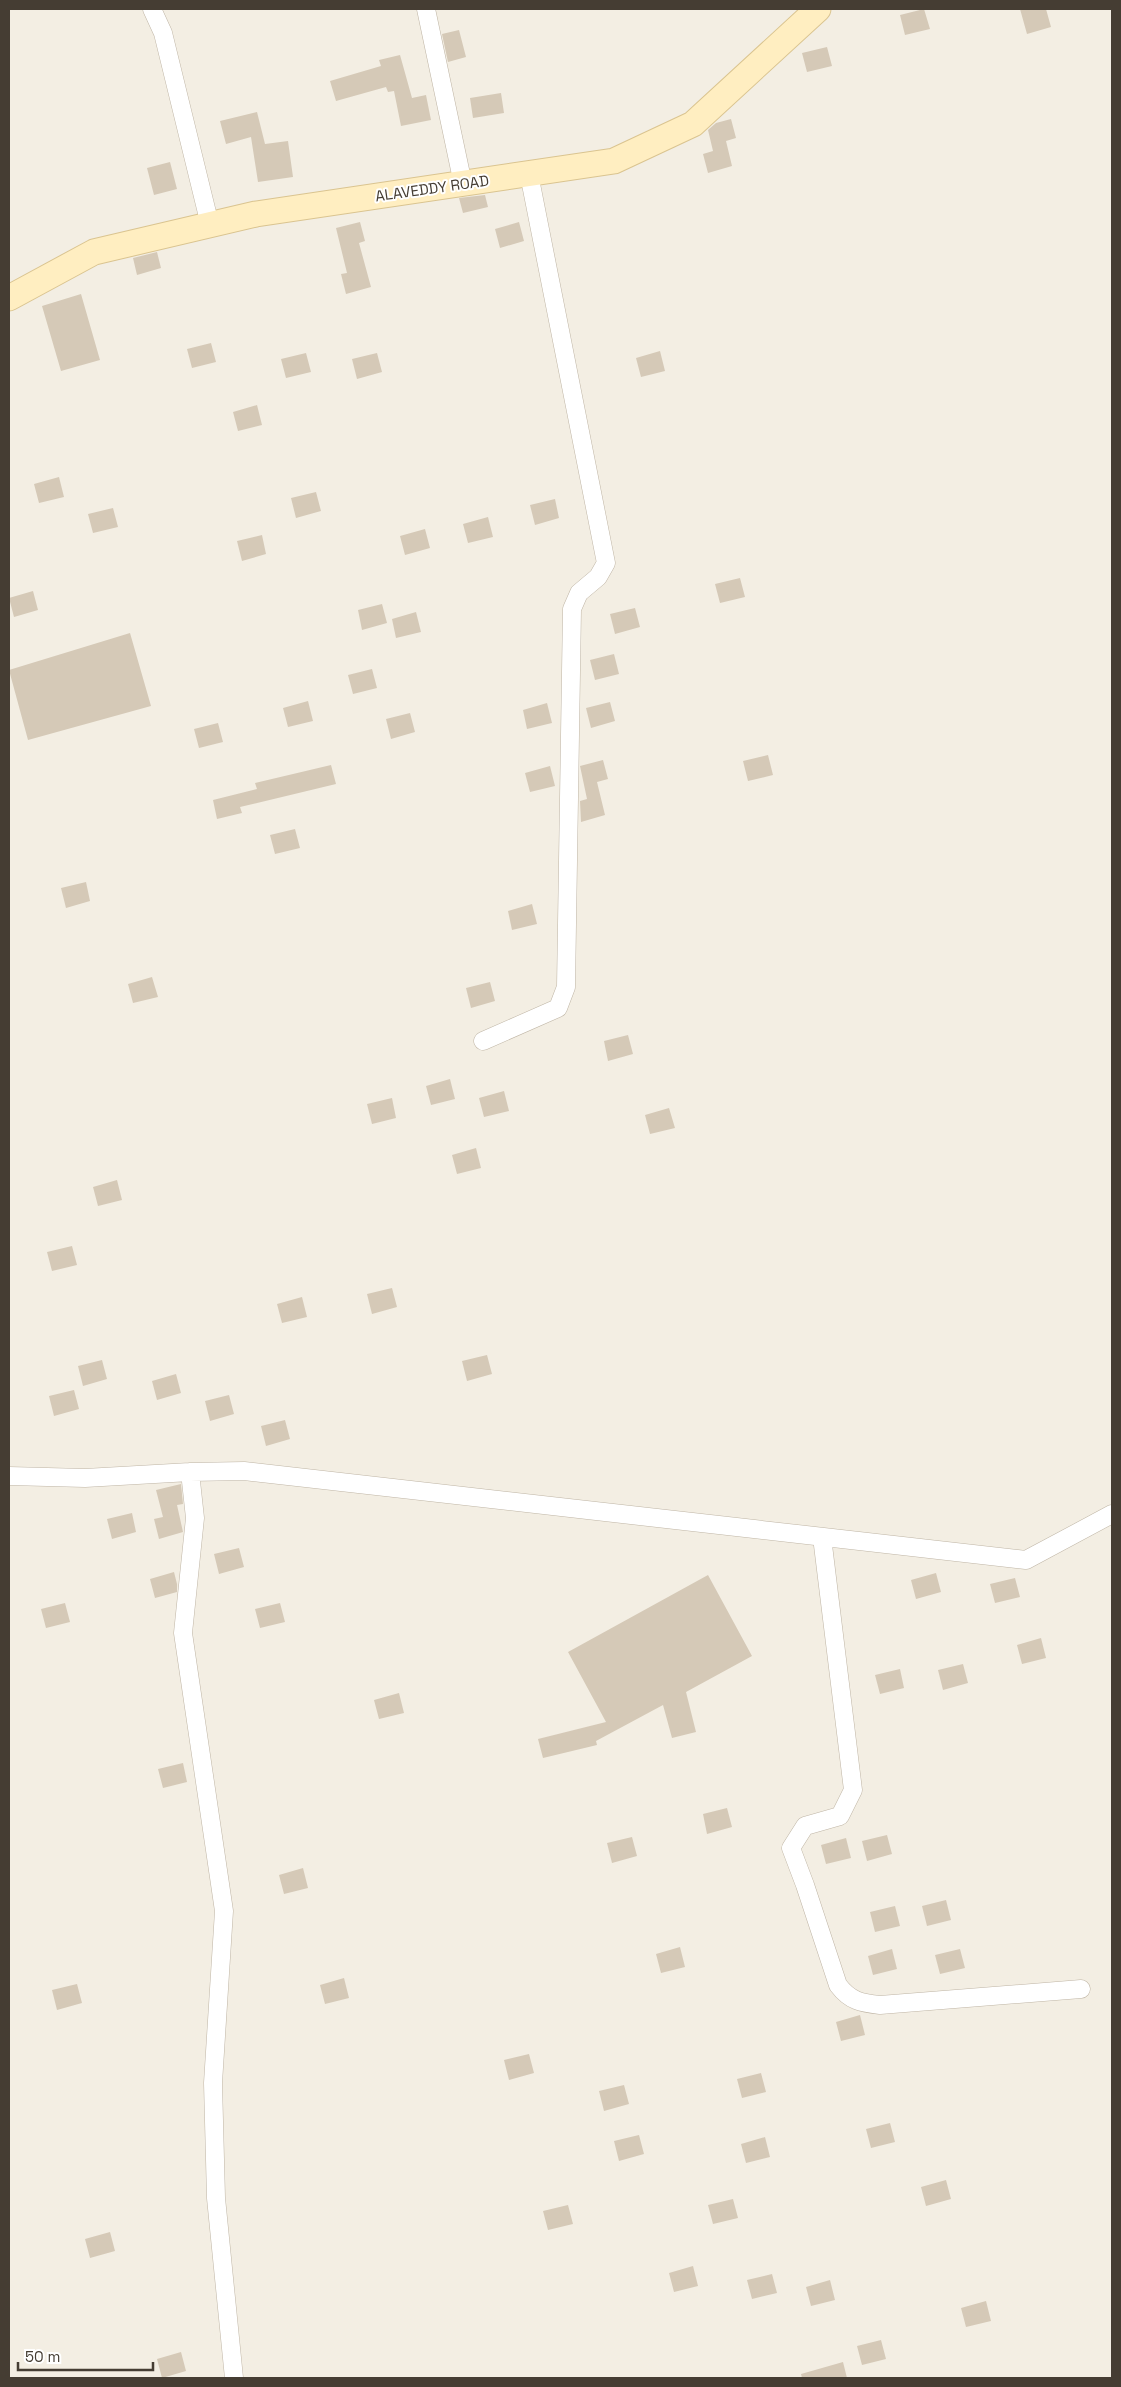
<svg xmlns="http://www.w3.org/2000/svg" width="1121" height="2387" font-family="'Space Grotesk',sans-serif">
<rect width="100%" height="100%" fill="#f3eee3"/>
<path fill="#d5c9b7" d="M924,9L930,29L905,35L900,15Z
M1020,9H1046L1051,27L1027,34Z
M459,30L466,57L448,62L442,34Z
M827,47L832,66L807,72L802,53Z
M400,55L412,98L426,95L431,120L401,126L394,91L388,92L386,87L336,101L330,81L381,66L379,60Z
M501,93L504,113L473,118L470,98Z
M257,112L265,144L288,141L293,177L258,182L251,137L226,144L220,121Z
M731,119L736,138L726,141L732,166L708,173L703,154L713,151L708,130L716,123Z
M170,162L177,189L154,195L147,168Z
M485,195L488,207L463,213L459,198Z
M360,222L365,241L359,243L371,287L346,294L341,274L347,273L336,228Z
M519,222L524,241L500,248L495,229Z
M157,252L161,268L137,275L133,258Z
M81,294L100,360L61,371L42,306Z
M211,343L216,362L192,368L187,349Z
M660,351L665,371L641,377L636,358Z
M306,353L311,372L286,378L281,359Z
M377,353L382,372L357,379L352,359Z
M257,405L262,425L238,431L233,412Z
M59,477L64,497L39,503L34,484Z
M316,492L321,511L296,518L291,498Z
M555,499L559,518L535,525L530,505Z
M113,508L118,527L93,533L88,514Z
M488,517L493,537L468,543L463,524Z
M425,529L430,548L405,555L400,536Z
M262,535L266,554L242,561L237,541Z
M740,578L745,597L720,603L715,584Z
M33,591L38,610L14,617L9,598Z
M382,604L387,623L362,630L358,610Z
M635,608L640,627L615,634L610,614Z
M416,612L421,632L396,638L392,619Z
M130,633L151,706L28,740L9,670Z
M614,654L619,674L595,680L590,660Z
M372,669L377,688L353,694L348,675Z
M308,701L313,721L288,727L283,708Z
M610,702L615,721L591,728L586,708Z
M547,703L552,723L527,729L523,710Z
M410,713L415,732L391,739L386,719Z
M218,723L223,742L199,748L194,729Z
M768,755L773,775L748,781L743,761Z
M603,760L608,779L597,782L605,815L581,822L580,801L587,799L580,766Z
M331,765L336,784L240,807L242,813L217,819L213,800L257,789L255,783Z
M550,766L555,786L530,792L525,773Z
M295,829L300,848L275,854L270,835Z
M86,882L90,901L66,908L61,888Z
M532,904L537,924L512,930L508,911Z
M152,977L158,997L133,1003L128,984Z
M490,982L495,1001L471,1008L466,988Z
M628,1035L633,1054L608,1061L604,1041Z
M450,1079L455,1099L431,1105L426,1086Z
M504,1091L509,1111L484,1117L479,1098Z
M392,1098L396,1118L372,1124L367,1104Z
M669,1108L675,1128L650,1134L645,1115Z
M476,1148L481,1168L457,1174L452,1155Z
M117,1180L122,1200L98,1206L93,1187Z
M72,1246L77,1265L52,1271L47,1252Z
M392,1288L397,1307L372,1314L367,1294Z
M302,1297L307,1317L282,1323L277,1304Z
M487,1355L492,1374L467,1381L462,1361Z
M102,1360L107,1379L83,1386L78,1366Z
M176,1374L181,1393L157,1400L152,1381Z
M74,1390L79,1409L54,1416L49,1396Z
M229,1395L234,1414L210,1421L205,1401Z
M285,1420L290,1439L266,1446L261,1426Z
M181,1484L183,1504L177,1505L183,1532L159,1539L154,1519L163,1517L156,1490Z
M132,1513L136,1532L112,1539L107,1519Z
M239,1548L244,1567L219,1574L214,1554Z
M174,1572L177,1584V1592L155,1598L150,1579Z
M936,1573L941,1592L916,1599L911,1580Z
M708,1575L752,1656L686,1692L696,1732L672,1738L663,1705L596,1741L597,1745L543,1758L538,1739L606,1722L568,1652Z
M1015,1578L1020,1597L995,1603L990,1584Z
M65,1603L70,1622L46,1628L41,1609Z
M280,1603L285,1622L260,1628L255,1609Z
M1041,1638L1046,1658L1022,1664L1017,1645Z
M963,1664L968,1683L943,1690L938,1670Z
M900,1669L904,1688L880,1694L875,1675Z
M399,1693L404,1713L379,1719L374,1700Z
M183,1763L187,1782L163,1788L158,1769Z
M727,1808L732,1827L707,1834L703,1814Z
M887,1835L892,1854L867,1861L862,1841Z
M632,1837L637,1856L612,1863L607,1843Z
M846,1838L851,1858L826,1864L821,1845Z
M303,1868L308,1888L284,1894L279,1875Z
M946,1900L951,1920L927,1926L922,1906Z
M895,1906L900,1926L875,1932L870,1912Z
M680,1947L685,1967L661,1973L656,1954Z
M892,1949L897,1969L873,1975L868,1956Z
M960,1949L965,1968L940,1974L935,1955Z
M344,1978L349,1998L325,2004L320,1985Z
M77,1984L82,2003L57,2010L52,1990Z
M860,2015L865,2035L841,2041L836,2022Z
M529,2054L534,2073L509,2080L504,2060Z
M761,2073L766,2092L742,2098L737,2079Z
M624,2085L629,2104L604,2111L599,2091Z
M890,2123L895,2142L871,2148L866,2129Z
M639,2135L644,2154L619,2161L614,2141Z
M765,2137L770,2157L746,2163L741,2144Z
M946,2180L951,2199L926,2206L921,2187Z
M733,2199L738,2218L713,2224L708,2205Z
M568,2205L573,2224L548,2230L543,2211Z
M110,2232L115,2251L90,2258L85,2239Z
M693,2266L698,2286L674,2292L669,2273Z
M772,2274L777,2293L752,2299L747,2280Z
M830,2280L835,2300L811,2306L806,2287Z
M986,2301L991,2321L966,2327L961,2308Z
M881,2340L886,2359L862,2365L857,2346Z
M181,2352L186,2371L162,2378L157,2359Z
M843,2362L847,2378H802L801,2374Z"/>
<g fill="none" stroke-linecap="round" stroke-linejoin="round">
<defs>
<path id="street" d="M152,9L163,33L210,225
M426,9L463,184
M483,1041L558,1008L566,987L572,609L579,593L598,577L606,563L529,174
M190,1472L195,1518L183,1633L224,1911L213,2083L216,2198L234,2378
M9,1476L85,1478L190,1472L244,1471L1026,1560L1112,1514
M822,1537L853,1790L840,1816L805,1826L791,1848L805,1885L838,1985C850,2001 861,2003 880,2005L1081,1989"/>
<path id="secondary" d="M9,298L94,252L256,214L614,161L693,124L818,9"/>
</defs>
<use href="#street" stroke="#bfb5a5" stroke-width="19"/>
<use href="#secondary" stroke="#dac490" stroke-width="27"/>
<use href="#street" stroke="#fff" stroke-width="18"/>
<use href="#secondary" stroke="#ffeec1" stroke-width="25"/>
</g>
<g text-anchor="middle" dominant-baseline="central" stroke-width="4" stroke-linejoin="round" paint-order="stroke">
<g font-size="15" fill="#453d33" stroke="#fff">
<text transform="translate(432 188) rotate(-8)">ALAVEDDY ROAD</text>
</g>
</g>
<rect width="1121" height="2387" fill="none" stroke="#453d33" stroke-width="20"/>
<path d="M18 2362v8h135v-8" fill="none" stroke="#453d33" stroke-width="2.5"/>
<text x="25" y="2362" font-size="15" fill="#453d33" stroke="#ffffff" stroke-width="4" paint-order="stroke">50 m</text>
</svg>
